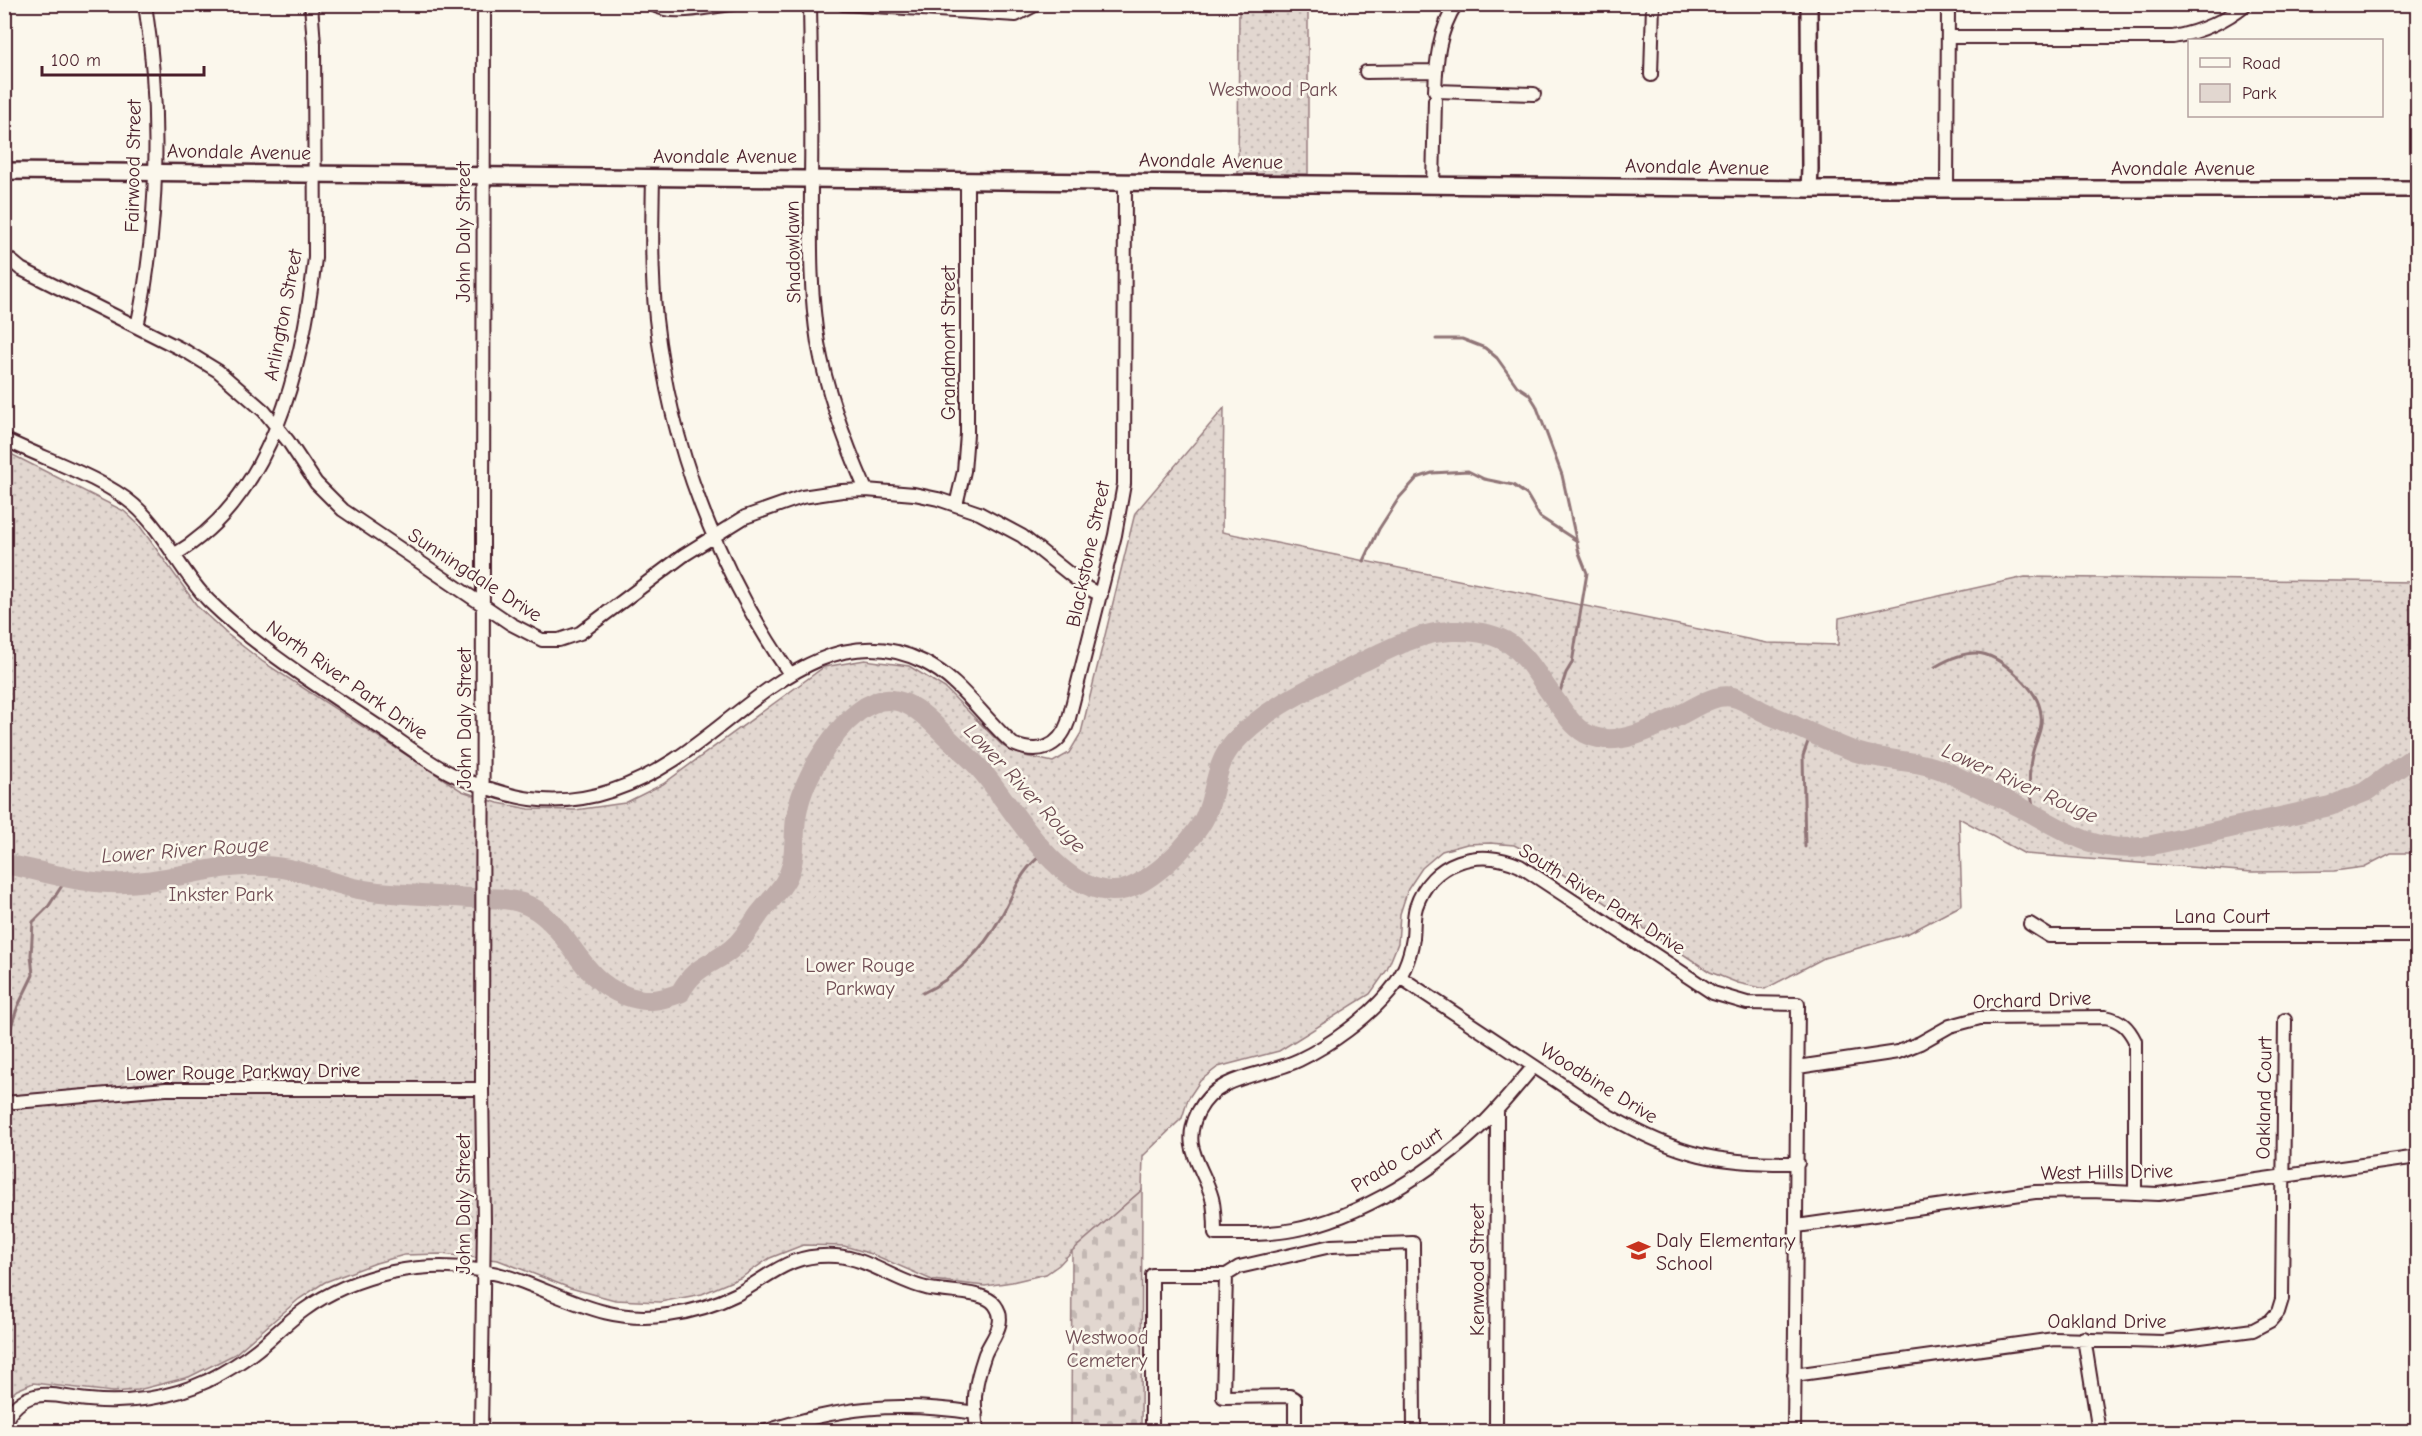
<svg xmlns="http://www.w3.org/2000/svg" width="2422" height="1436" font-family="'Comic Neue',sans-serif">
<defs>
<pattern id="green-dots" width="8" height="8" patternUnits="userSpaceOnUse" patternTransform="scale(1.5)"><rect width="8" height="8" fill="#e2d7d0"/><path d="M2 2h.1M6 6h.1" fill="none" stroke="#c3b8b3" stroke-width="1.8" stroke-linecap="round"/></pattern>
<pattern id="cemetery-stones" width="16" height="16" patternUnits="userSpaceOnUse" patternTransform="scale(1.5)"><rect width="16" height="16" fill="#e2d7d0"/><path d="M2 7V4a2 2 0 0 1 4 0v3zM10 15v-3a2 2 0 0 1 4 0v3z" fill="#c3b8b3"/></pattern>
</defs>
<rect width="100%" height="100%" fill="#fbf7ec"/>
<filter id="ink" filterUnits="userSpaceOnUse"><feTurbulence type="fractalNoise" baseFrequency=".0167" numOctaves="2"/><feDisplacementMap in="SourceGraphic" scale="12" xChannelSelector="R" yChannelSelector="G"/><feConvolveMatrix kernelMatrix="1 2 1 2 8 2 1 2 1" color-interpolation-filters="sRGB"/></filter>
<g filter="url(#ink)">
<path fill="url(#green-dots)" stroke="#967b7e" stroke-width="1.5" d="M1239,5H1308V174H1238Z
M1224,408L1222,532L1767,643L1838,645L1839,618L2025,577L2415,582L2417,853H2391L2364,867L2334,871L2252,872L2025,854L1959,818L1962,905L1907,934L1824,958L1765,989L1738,983L1710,972L1532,854L1514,845L1490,843L1467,844L1442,851L1422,868L1408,889L1400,914L1398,943L1387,970L1370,994L1279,1051L1218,1067L1200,1081L1188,1099L1182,1118L1143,1156L1142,1190L1072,1251L1059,1265L1046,1274L1012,1282L985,1286L932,1280L872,1254L844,1246L803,1245L770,1258L742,1277L702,1294L660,1302L615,1300L570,1288L498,1260L441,1254L404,1255L376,1263L325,1282L299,1299L235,1354L189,1377L138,1390L113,1392L33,1383L17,1390L5,1400V451L124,511L139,525L198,607L227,634L263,662L462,791L498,803L529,809L575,810L625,803L663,784L824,667L865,660L909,666L945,688L1003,746L1025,756L1053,762L1069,753L1081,733L1135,513Z"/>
<path fill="url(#cemetery-stones)" stroke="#967b7e" stroke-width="1.5" d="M1142,1190L1141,1431H1071L1072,1251Z"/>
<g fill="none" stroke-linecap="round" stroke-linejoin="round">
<path stroke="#907477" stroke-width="3" d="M1436,339H1462L1485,348L1497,358L1517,386L1529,394L1536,405L1562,475L1579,553L1587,573L1572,663L1566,673L1557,701
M1364,561L1379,529L1399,498L1417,478L1432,473L1468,471L1484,479L1513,485L1527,495L1540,517L1577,541
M1935,667C1973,645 1990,649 2021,679C2031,689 2040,700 2041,715C2043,729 2035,741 2032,755C2027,776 2030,793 2035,814
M1805,847L1803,756L1811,733
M923,993C953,979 983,950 999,920C1016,892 1016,874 1045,852
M4,1047L18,1006L33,975L31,955L33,922L48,907L67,878"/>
<path stroke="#bfadaa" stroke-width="20" d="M4,864C45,871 83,885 125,883C172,881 217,863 264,866C294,867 315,877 343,885C358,890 375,892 392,893C419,895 446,897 473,898C490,899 505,897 522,903C568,919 576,978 624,995C645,1003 659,1001 680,993C697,961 716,966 737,944C746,935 752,924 760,913C768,903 777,894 784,883C797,863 793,842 796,818C801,782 829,735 858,712C894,683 921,711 947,737C958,748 971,758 981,770C1014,808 1055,889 1112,891C1144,892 1193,843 1206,815C1216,792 1215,764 1233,744C1267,705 1318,685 1362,662C1391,648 1420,632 1452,631C1515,629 1523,655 1556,701C1565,713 1574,729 1589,735C1617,748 1655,728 1680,715C1696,707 1715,693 1733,697C1746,700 1756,709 1768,714C1797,726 1826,741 1856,752C1887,762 1919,759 1949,773C1977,787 2008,800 2035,815C2073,836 2098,852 2143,847L2330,806L2365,792L2418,754"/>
<defs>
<path id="minor" d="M652,4C674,17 708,6 733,4
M810,4C811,62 812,120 811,178C811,234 809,287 818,343C827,394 845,442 866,490
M843,4L1016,15L1037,4
M1456,4C1439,30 1436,61 1435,91L1534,94
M1949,37H2173C2200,32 2224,22 2246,4
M1366,72L1436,71
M1651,75L1653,4
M653,177C652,224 651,272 656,319C670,446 717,569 790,674
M1433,185L1435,100
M1947,189L1948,4
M4,255L21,269L187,352L218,371L264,411L288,441L316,483L343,510L511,624L542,640H559L580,633L684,555L745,517L802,497L842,491L866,490L914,494L938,499L979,513L1022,536L1087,588L1101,595
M137,327C159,226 161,106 145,4
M4,439C44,459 101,477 134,505C165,532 180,572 209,601C259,650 321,688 379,727C404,743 429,764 456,776C476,785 509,796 531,799C583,806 631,788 674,760C749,712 826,613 924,662C961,680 983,718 1013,744C1038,755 1059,748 1068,722L1115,535L1124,484L1125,181
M956,505L964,471L967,434V180
M174,555C274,496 303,365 315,258L314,44L311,4
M2030,924L2049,936H2418
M1400,977L1609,1116C1679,1156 1718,1164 1798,1163
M1534,1066C1518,1085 1503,1104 1486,1121C1437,1169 1360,1218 1293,1230C1267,1235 1241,1234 1215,1234C1215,1222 1215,1210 1212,1198C1203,1165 1180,1148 1198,1112C1218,1073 1264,1077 1299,1060C1332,1044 1366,1019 1389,992C1402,977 1410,958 1413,938C1414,928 1413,917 1416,907C1431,861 1479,847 1520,866L1713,993L1747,1003L1798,1004L1794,1432
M1798,1067L1898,1052L1920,1043L1950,1026L1980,1018L2105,1017C2121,1020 2128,1027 2135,1041V1193
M4,1103L166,1089H482
M1797,1226L2035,1192L2091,1191L2158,1194L2418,1157
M2084,1338L2099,1432
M1794,1375L2054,1339L2163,1342L2253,1330L2270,1321L2278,1312L2282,1299L2285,1020
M4,1423C11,1410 20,1399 35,1396C51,1392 72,1399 89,1400C128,1404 171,1398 207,1381C225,1372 242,1362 258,1349C274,1336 287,1322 304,1310C330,1291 361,1279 392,1272C436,1263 481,1266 523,1282C573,1301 612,1324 668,1315C692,1312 715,1305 737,1294C773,1274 790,1253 836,1256C868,1258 895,1281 926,1288C944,1293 985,1290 995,1305C1008,1322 992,1338 985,1354C981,1366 977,1377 976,1389C973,1403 976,1418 977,1432
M481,1432L484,1223L482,1089L484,4
M763,1432C840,1407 895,1401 976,1413
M1152,1432V1275H1226
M1295,1432V1399L1290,1396L1223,1397L1226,1275L1239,1267L1331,1246L1413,1243L1414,1432
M1496,1432L1497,1109"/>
<path id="tertiary" d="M4,171L1809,189H2418
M1809,189L1810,169L1809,4"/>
</defs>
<use href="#minor" stroke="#4a1f2b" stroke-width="16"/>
<use href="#tertiary" stroke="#4a1f2b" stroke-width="20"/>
<use href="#minor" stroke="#fbf7ec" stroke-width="12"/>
<use href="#tertiary" stroke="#fbf7ec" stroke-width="15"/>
</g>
</g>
<defs>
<symbol id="school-bare" viewBox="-9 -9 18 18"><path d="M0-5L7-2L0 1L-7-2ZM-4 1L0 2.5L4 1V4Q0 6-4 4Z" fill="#c8321e" stroke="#fbf7ec" stroke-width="2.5" paint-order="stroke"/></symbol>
</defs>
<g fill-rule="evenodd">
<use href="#school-bare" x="1622" y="1234" width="33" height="33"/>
</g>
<g text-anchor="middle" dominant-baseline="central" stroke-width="5" stroke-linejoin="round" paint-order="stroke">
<g font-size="20" fill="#704d54" stroke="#fbf7ec">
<text x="1273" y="89">Westwood Park</text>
<text x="221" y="894">Inkster Park</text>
<text x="860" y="965">Lower Rouge<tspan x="860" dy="23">Parkway</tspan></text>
<text x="1107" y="1337">Westwood<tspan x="1107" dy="23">Cemetery</tspan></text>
</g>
<g font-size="20" fill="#4a1f2b" stroke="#fbf7ec">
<text transform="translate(239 152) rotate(1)">Avondale Avenue</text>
<text x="725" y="156">Avondale Avenue</text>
<text transform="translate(1211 161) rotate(1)">Avondale Avenue</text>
<text transform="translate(133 166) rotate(-89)">Fairwood Street</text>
<text transform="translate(1697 167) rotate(1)">Avondale Avenue</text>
<text x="2183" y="168">Avondale Avenue</text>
<text transform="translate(463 232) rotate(-90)">John Daly Street</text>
<text transform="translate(793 252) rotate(-91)">Shadowlawn</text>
<text transform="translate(283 315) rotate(-79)">Arlington Street</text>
<text transform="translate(948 343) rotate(-90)">Grandmont Street</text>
<text transform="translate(1088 554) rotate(-78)">Blackstone Street</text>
<text transform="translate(475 575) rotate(33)">Sunningdale Drive</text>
<text transform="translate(347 680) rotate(35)">North River Park Drive</text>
<text transform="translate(464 718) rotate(-90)">John Daly Street</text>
<text transform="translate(1602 899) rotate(32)">South River Park Drive</text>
<text x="2222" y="916">Lana Court</text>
<text transform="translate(2032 1000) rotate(-2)">Orchard Drive</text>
<text transform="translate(243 1072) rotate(-1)">Lower Rouge Parkway Drive</text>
<text transform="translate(1599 1083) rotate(32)">Woodbine Drive</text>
<text transform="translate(2264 1098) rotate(-89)">Oakland Court</text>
<text transform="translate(1397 1160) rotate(-32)">Prado Court</text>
<text transform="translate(2107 1172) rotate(-1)">West Hills Drive</text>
<text transform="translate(463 1204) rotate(-90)">John Daly Street</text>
<text transform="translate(1477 1270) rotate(-90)">Kenwood Street</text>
<text x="2107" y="1321">Oakland Drive</text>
</g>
<g font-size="20" fill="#4a1f2b" stroke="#fbf7ec" text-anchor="start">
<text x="1656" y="1240">Daly Elementary<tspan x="1656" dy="23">School</tspan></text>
</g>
<g font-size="21" font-style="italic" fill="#6d4a51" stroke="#fbf7ec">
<text transform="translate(2020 783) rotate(24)">Lower River Rouge</text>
<text transform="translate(1025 788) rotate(47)">Lower River Rouge</text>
<text transform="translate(185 850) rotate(-4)">Lower River Rouge</text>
</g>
</g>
<rect width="2422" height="1436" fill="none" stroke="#fbf7ec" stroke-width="24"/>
<rect x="12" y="12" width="2398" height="1412" fill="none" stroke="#4a1f2b" stroke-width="2" filter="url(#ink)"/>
<rect x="2188" y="39" width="195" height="78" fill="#fbf7ec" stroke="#b4a19f" stroke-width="1.5"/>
<rect x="2200" y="58" width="30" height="9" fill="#fbf7ec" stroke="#b4a19f" stroke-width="1.5"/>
<text x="2242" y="69" font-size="18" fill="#4a1f2b">Road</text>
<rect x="2200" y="84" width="30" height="18" fill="#e2d7d0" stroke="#b4a19f" stroke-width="1.5"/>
<text x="2242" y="99" font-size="18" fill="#4a1f2b">Park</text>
<path d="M42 66v9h162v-9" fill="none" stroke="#4a1f2b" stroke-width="3"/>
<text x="51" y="66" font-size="18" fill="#4a1f2b" stroke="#fbf7ec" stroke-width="4.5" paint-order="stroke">100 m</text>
</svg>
